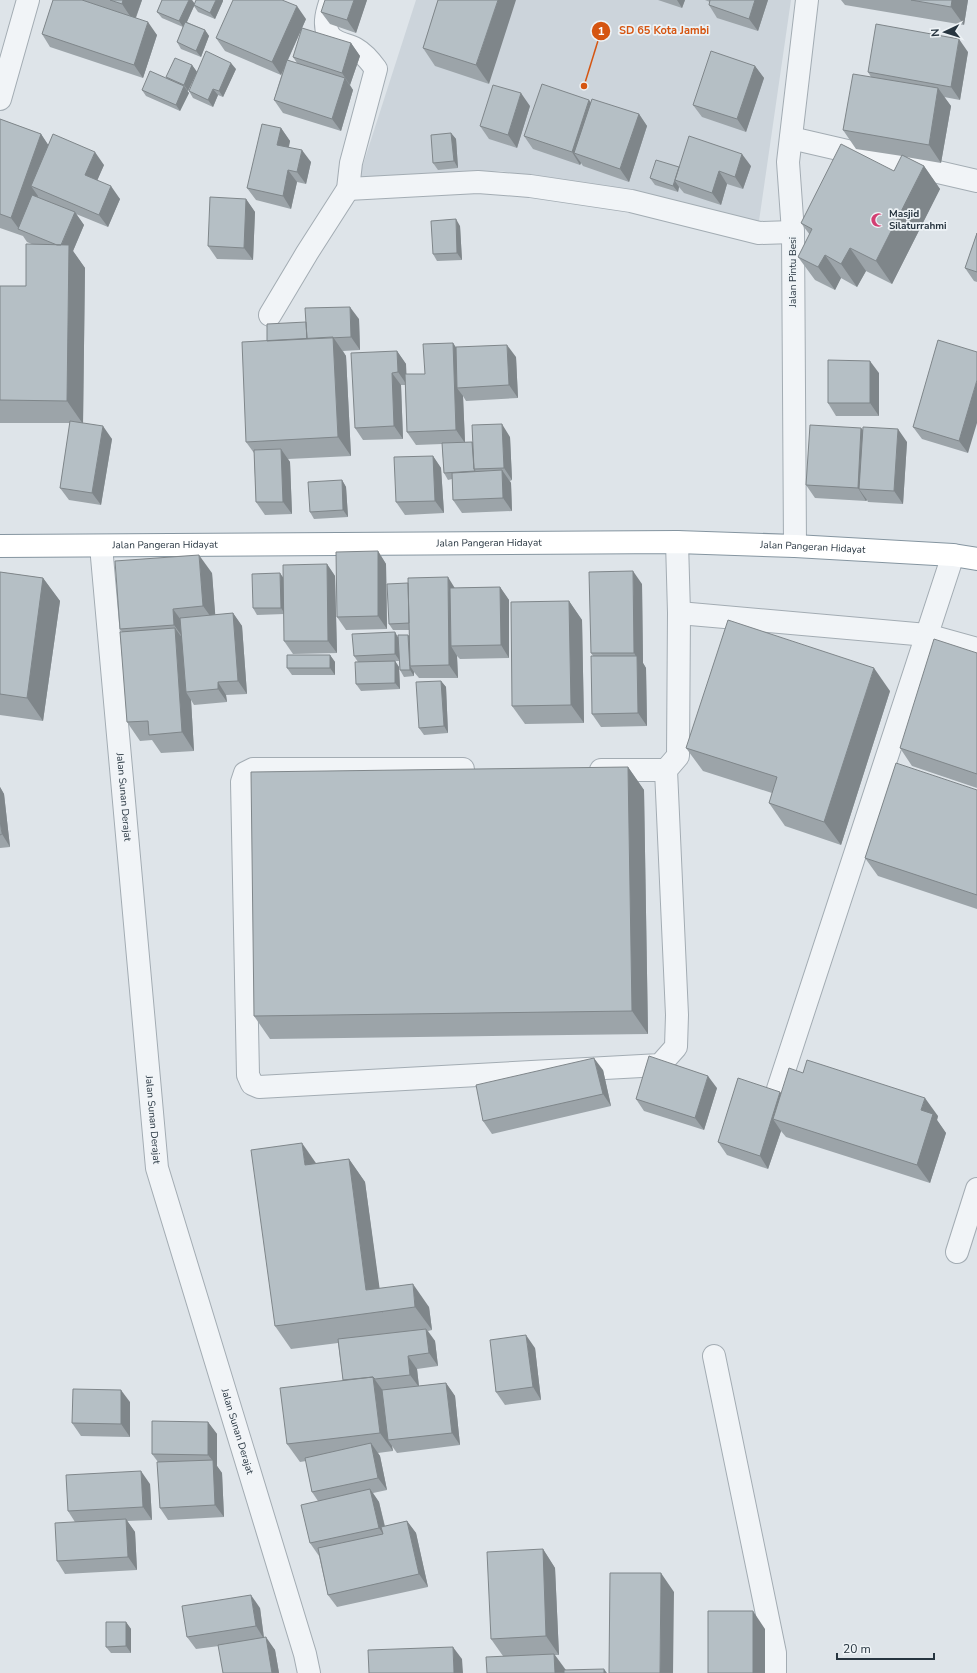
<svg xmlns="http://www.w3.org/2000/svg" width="977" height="1673" font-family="'Nunito Sans',sans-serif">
<rect width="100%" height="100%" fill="#dee4e9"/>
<path fill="#ccd4db" d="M416,0H791L759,221L501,171L359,177Z"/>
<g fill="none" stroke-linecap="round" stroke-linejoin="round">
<defs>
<g id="minor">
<path d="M0,99L28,0"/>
<path d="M791,138L977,181"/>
<path d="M348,189L478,182L530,186L631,201L759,233L793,232"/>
<path d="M270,315L307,253L348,189L351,163L376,69C371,62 365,54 356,49C349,45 339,44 333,39C321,30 327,11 331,0"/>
<path id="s1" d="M101,546L157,1168L305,1654L309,1673"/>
<path d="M795,546L793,232L788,162L807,0"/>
<path d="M679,613L927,635L977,649"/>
<path d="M463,769H253L245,773L242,782L248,1075L252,1084L259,1087L660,1065L676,1047L677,1015L666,770L678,756L679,613L677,542"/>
<path d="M601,770H666"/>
<path d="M778,1089L953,555"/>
<path d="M957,1252L977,1189"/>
<path d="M714,1356L775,1653V1673"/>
</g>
<g id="highway">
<path id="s2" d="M0,546L677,542L795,546L953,555L977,559"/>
</g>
</defs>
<use href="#minor" stroke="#a3acb3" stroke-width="24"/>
<use href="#highway" stroke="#8595a0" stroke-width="24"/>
<use href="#minor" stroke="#f1f4f7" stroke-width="22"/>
<use href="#highway" stroke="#fff" stroke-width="22"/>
</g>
<path fill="#9ca4a9" d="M53,0H142L136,18L157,35L143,78L50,47L42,34Z
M162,0H192L194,4L223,1L215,19L198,12L194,6L187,22L205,30L209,36L201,57L181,49L177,42L183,27L162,18L157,12Z
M367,0L356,33L330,24L321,12Z
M438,0L489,84L435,66L423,48Z
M658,0H685L682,8Z
M705,0H768L758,31L717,18L709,5L710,2Z
M841,0H968L964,25L845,5Z
M306,19L288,60L297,63L293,57L351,43L360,56L350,85L353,90L341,131L283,113L274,100L283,70L281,75L225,51L216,38Z
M968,52L960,100L944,97L951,106L941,163L906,157L924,166L940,189L892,284L866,271L857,287L841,278L835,290L815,280L798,257L810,235L801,223L894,171L902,156L856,149L843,130L871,77L868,72Z
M192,65L197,72L188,91H187L189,93L180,111L146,96L142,90L167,79L166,77Z
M755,66L764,78L746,132L702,117L693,105Z
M236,69L223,97L218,95L213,107L193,98L189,91Z
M591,102L639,114L647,126L629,182L583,166L581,163L580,165L533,149L524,136Z
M530,106L517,148L489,139L480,126Z
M0,119L41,134L48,145L104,165L97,180L120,199L108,227L76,214L84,225L73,251L85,268L83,423L112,439L101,505L69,500L60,488L70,423H0V286H26L34,245L27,242L23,236L0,228Z
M281,128L290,141L289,147L311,162L306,184L297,182L291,209L256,200L247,188Z
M451,133L456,139L458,168L438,170L433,163Z
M751,166L743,189L727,184L721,205L684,193L679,187L678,192L655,185L650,178L679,167Z
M246,199L255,212L253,260L217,259L208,246Z
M460,226L462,260L437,261L433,254Z
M977,233V282L974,281L965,268Z
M359,319L360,350L343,351L346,356L351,456L288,459L290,462L292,514L265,515L256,502L254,453L246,442L267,341Z
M453,343L456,347L516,357L518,398L466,401L463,396L465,442H472L510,437L512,480L510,481L511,483L512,511L462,513L453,500L452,479L448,480L444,473L442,444L416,445L407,432L405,385H401L403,439L363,440L355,428L397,351L406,364V374H425Z
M977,352L968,453L922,439L913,427Z
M879,373V416H836L828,403Z
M861,428L863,430L907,442L903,504L868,502L867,500L866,501L815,498L806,485Z
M433,456L441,468L444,513L405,515L396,502Z
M342,480L346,487L348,517L314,519L310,512Z
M378,551L386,564L387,629L346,630L337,617Z
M327,564L335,576L337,653L293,654L284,641V614L257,615L253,608L283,578Z
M0,572L43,578L60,601L43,721L0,715Z
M212,573L215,615L233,613L242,626L247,694L226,695L227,702L194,705L191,700L194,751L161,753L152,740L140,741L127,722L122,632L120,629Z
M642,584L643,663L646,668L647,726L601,727L592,714L593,656L591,653Z
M500,587L509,600V658L460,659L457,656L458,678H419L414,672V676L404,677L400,670L399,661H395L399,667L400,689L361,691L356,684L358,662L354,656L398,637L408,635L409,636V630H393L389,624L455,588Z
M569,601L582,620L584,723L525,724L512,706Z
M977,653V788L912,766L900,748Z
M330,655L335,662V675H292L287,668Z
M441,681L446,687L448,733L424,735L419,728Z
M890,691L841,845L785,826L769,803L772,793L703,771L686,748Z
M628,767L644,790L648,1034L270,1039L254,1016Z
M0,787L4,794L10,847L0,848Z
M977,790V909L878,876L865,858Z
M603,1070L611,1106L492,1134L483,1121Z
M717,1088L704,1130L644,1111L636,1099Z
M780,1092L781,1093L938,1116L937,1120L946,1133L930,1183L786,1137L781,1131L768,1169L727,1155L718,1142Z
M349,1159L365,1182L379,1288L429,1307L432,1330L428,1331L435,1341L438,1366L417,1369L419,1386L446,1383L455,1396L460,1445L397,1453L392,1446L393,1451L378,1453L380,1456L387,1490L373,1493L379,1502L385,1526L407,1521L416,1533L428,1587L337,1607L328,1595L319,1556L310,1543L318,1501L312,1492L306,1461L300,1462L287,1444L343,1380L338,1343L291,1349L275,1326L316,1163Z
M535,1348L541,1400L505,1405L496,1392Z
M130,1402V1437L81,1436L72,1423Z
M208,1422L217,1434V1466L222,1473L224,1517L168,1520L160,1508L158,1462L152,1454Z
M150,1484L152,1520L127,1521L135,1532L137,1570L65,1574L57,1561L75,1522L68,1511Z
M543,1549L555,1568L559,1655H555L566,1670L487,1673L503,1656L491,1639Z
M260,1608L264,1637L275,1650L279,1673H223L219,1646L196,1649L187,1637Z
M126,1622L131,1629V1653H111L106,1647Z"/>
<path fill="#7f868a" d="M123,0H142L134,22L122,4Z
M189,0H192L195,4L184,28L179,21Z
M216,0H223V1L215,19L210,13Z
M354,0H367L356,33L347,20Z
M498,0H516L489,84L476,65Z
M677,0H685L682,8Z
M755,0H768L758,31L749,19Z
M952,0H968L964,25L951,7Z
M297,6L306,19L281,75L272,62Z
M148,22L157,35L143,78L134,65Z
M205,30L209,36L201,57L196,51Z
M959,39L968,52L960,100L951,87Z
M351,43L360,56L350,85L342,73Z
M231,63L236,69L223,97L219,91Z
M192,65L197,72L188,91L184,85Z
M755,66L764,78L746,132L737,119Z
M345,78L353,90L341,131L332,119Z
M184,86L189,93L180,111L176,105Z
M938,88L951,106L941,163L929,145Z
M213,89L218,95L213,107L208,100Z
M521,93L530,106L517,148L508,135Z
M589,100L598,112L574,153L581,163L580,165L572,152Z
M639,114L647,126L629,182L620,169Z
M281,128L290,141L286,157L277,145Z
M451,133L456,139L458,168L454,161Z
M41,134L53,152L31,186L38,196L25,232L19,229L11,218Z
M302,150L311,162L306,184L297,172Z
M95,152L104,165L94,188L85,175Z
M742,154L751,166L743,189L735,177Z
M924,166L940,189L892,284L876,261Z
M288,170L297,182L291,209L283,196Z
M719,171L727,184L721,205L712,193Z
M675,181L679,187L678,192L673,186Z
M111,186L120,199L108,227L99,215Z
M246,199L255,212L253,260L244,248Z
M75,212L84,225L73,251L85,268L83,424L67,401L61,246Z
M456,219L460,226L462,260L457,253Z
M850,248L866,271L857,287L841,264Z
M825,255L841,278L835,290L818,267Z
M350,307L359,319L360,350L351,337Z
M333,337L346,356L351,456L338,437Z
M453,343L461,356L457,388L463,396L465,443L456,430Z
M507,345L516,357L518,398L509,385Z
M397,351L406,364L407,385L398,372Z
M870,361L879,373V416L870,403Z
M392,373L401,385L403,439L394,426Z
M977,380V423L968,453L959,441Z
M502,424L510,437L512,480L504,468Z
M103,426L112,439L101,505L92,493Z
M861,428L870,440L859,489L867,500L866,501L858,488Z
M898,429L907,442L903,504L894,491Z
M281,449L290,462L292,514L283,502Z
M433,456L441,468L444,513L435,501Z
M502,470L511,483L512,511L503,498Z
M342,480L346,487L348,517L343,510Z
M378,551L386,564L387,629L378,616Z
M199,555L212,573L216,624L203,606Z
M327,564L335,576L337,653L328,641Z
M633,571L642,584L643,663L646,668L647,726L638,713L637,658L634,653Z
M280,573L285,580V614L281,608Z
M448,577L456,590L451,646L457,656L458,678L449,665Z
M43,578L60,601L43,721L27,698Z
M500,587L509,600V658L501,645Z
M569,601L582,620L584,723L571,705Z
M173,609L186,627L187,643L174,625Z
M233,613L242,626L247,694L238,681Z
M175,628L188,646L186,692L191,700L194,751L182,732Z
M395,632L399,639L400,661L395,654Z
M408,635L413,641L410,666L414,672V676L410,670Z
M330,655L335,662V675L330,668Z
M395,661L399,667L400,689L395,683Z
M874,668L890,691L841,845L824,822Z
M441,681L446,687L448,733L444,726Z
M218,682L226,695L227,702L218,689Z
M628,767L644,790L648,1034L632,1011Z
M0,787L4,794L10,847L2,834L0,820Z
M594,1058L603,1070L611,1106L603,1094Z
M708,1076L717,1088L704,1130L695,1118Z
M780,1092L789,1105L773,1119L781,1131L768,1169L760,1156Z
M925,1098L938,1116L937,1120L946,1133L930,1183L917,1165L921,1110Z
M302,1143L318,1166L305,1165Z
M349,1159L365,1182L383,1313L366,1290Z
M413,1284L429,1307L432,1330L415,1307Z
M426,1329L435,1341L438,1366L429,1353Z
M526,1335L535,1348L541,1400L533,1387Z
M408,1356L417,1369L419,1387L410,1375Z
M373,1377L386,1395L388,1440L392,1446L393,1451L380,1433Z
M446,1383L455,1396L460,1445L452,1433Z
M121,1390L130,1402V1437L121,1424Z
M208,1422L217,1434V1466L222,1473L224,1517L215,1505L213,1461L208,1455Z
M371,1443L380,1456L387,1490L378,1478Z
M141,1471L150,1484L152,1520L143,1507Z
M370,1489L379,1502L388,1541L379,1528Z
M126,1519L135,1532L137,1570L128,1557Z
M407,1521L416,1533L428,1587L419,1574Z
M543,1549L555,1568L559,1655L546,1636Z
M661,1573L674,1592L673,1673H660Z
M251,1595L260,1608L264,1639L256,1626Z
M753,1611L765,1629V1673H753Z
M126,1622L131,1629V1653L126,1646Z
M266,1637L275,1650L279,1673H272Z
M453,1647L462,1659L463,1673H454Z
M554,1654L567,1672V1673H555Z
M604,1669L607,1673H604Z"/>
<path fill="#b5bfc5" stroke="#7f868a" d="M53,0H82L148,22L134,65L42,34Z
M110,0H123L122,4Z
M162,0H189L179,21L157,12Z
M196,0H216L210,13L194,5Z
M233,0H282L297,6L272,62L216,38Z
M325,0H354L347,20L321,12Z
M438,0H498L476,65L423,48Z
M710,0H755L749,19L709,5Z
M911,0H952L951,7Z
M185,22L205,30L196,51L177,42Z
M876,24L959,39L951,87L868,72Z
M302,28L351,43L342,73L293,57Z
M206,51L231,63L219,91L213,89L208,100L189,91Z
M711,51L755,66L737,119L693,105Z
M175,58L192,65L184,85L166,77Z
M287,60L345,78L332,119L274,100Z
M150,71L184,86L176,105L142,90Z
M853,74L938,88L929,145L843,130Z
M542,84L589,100L572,152L524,136Z
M493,85L521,93L508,135L480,126Z
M592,99L639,114L620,169L574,153Z
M0,119L41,134L11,218L0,214Z
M262,124L281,128L277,145L302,150L297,172L288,170L283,196L247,188Z
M451,133L454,161L433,163L431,135Z
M53,134L95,152L85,175L111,186L99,215L31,186Z
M689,136L742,154L735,177L719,171L712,193L675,180Z
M841,144L894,171L902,155L924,166L876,261L850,248L841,264L825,255L818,267L798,257L812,229L801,223Z
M656,160L679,167L673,186L650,178Z
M32,195L75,212L61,245H57L18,229Z
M210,197L246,199L244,248L208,246Z
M456,219L457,253L433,254L431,221Z
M977,233V272L965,268Z
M26,244L69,245L67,401L0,400V286H26Z
M350,307L351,337L307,339L305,308Z
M306,322L307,339L267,341V324Z
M333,337L338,437L246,442L242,342Z
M938,340L977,352V380L959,441L913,427Z
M453,343L456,430L407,432L405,374H425L423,344Z
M507,345L509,385L457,388L456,347Z
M397,351L398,372L392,373L394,426L355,428L351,353Z
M828,360L870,361V403H828Z
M70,421L103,426L92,493L60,488Z
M502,424L504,468L474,469L472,425Z
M810,425L861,428L858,488L806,485Z
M863,427L898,429L894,491L859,489Z
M472,442L474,469L475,471L444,473L442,443Z
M281,449L283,502H256L254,450Z
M433,456L435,501L396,502L394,457Z
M502,470L503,498L453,500L452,473Z
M342,480L343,510L310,512L308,482Z
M378,551V616L337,617L336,552Z
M199,555L203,606L173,609L174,625L120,629L115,561Z
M327,564L328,641H284L283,565Z
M633,571L634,653H591L589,572Z
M0,572L43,578L27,698L0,694Z
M280,573L281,608H253L252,574Z
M448,577L449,665L410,666L408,578Z
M408,583L409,623L389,624L387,584Z
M500,587L501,645L451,646L450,588Z
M569,601L571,705L512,706L511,602Z
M233,613L238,681L218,682V689L186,692L180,618Z
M728,620L874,668L824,822L769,803L777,777L686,748Z
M175,628L182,732L149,735L148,721L127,722L120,632Z
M395,632V654L354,656L352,634Z
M398,635H408L410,670H400Z
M934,639L977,653V774L900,748Z
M287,655H330V668H287Z
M591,656H637L638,713L592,714Z
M395,661V683L356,684L355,662Z
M441,681L444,726L419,728L416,682Z
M896,763L977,790V895L865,858Z
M628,767L632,1011L254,1016L251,772Z
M0,820L2,834L0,835Z
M649,1056L708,1076L695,1118L636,1099Z
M594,1058L603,1094L483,1121L476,1085Z
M807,1060L925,1098L921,1110L933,1114L917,1165L773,1119L789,1068L803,1073Z
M738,1078L780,1092L760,1156L718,1142Z
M302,1143L305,1165L349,1159L366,1290L413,1284L415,1307L275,1326L251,1150Z
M426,1329L429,1353L408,1356L410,1375L375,1379L373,1377L343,1380L338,1339Z
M526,1335L533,1387L496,1392L490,1340Z
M373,1377L380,1433L287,1444L280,1388Z
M446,1383L452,1433L388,1440L382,1390Z
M73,1389L121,1390V1424L72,1423Z
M152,1421L208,1422V1455L152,1454Z
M371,1443L378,1478L312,1492L305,1458Z
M213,1460L215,1505L160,1508L157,1462Z
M141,1471L143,1507L68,1511L66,1475Z
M370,1489L379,1528L310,1543L301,1505Z
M126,1519L128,1557L57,1561L55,1523Z
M407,1521L419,1574L328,1595L318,1548L383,1534L381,1527Z
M543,1549L546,1636L491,1639L487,1552Z
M610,1573H661L660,1673H609Z
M251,1595L256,1626L187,1637L182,1606Z
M708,1611H753V1673H708Z
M106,1622H126V1646L106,1647Z
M266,1637L272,1673H223L218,1645Z
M453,1647L454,1673H369L368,1650Z
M554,1654L555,1673H487L486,1657Z
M604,1669V1673H564V1670Z"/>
<defs>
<symbol id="mosque-bare" viewBox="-9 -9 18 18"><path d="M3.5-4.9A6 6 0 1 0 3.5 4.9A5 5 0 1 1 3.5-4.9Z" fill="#d33e72" stroke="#eef3f6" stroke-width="2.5" paint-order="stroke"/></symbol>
</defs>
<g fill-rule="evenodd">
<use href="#mosque-bare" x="868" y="210" width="20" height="20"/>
</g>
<g text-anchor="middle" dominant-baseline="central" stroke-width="3.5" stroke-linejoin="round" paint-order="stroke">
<g font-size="10" font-weight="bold" fill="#273540" stroke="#eef3f6" text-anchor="start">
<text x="889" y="214">Masjid<tspan x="889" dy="12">Silaturrahmi</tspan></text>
</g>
<g font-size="10" fill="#273540" stroke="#eef3f6">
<text transform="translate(793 272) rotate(-90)">Jalan Pintu Besi</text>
<text stroke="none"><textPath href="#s2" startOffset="489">Jalan Pangeran Hidayat</textPath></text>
<text stroke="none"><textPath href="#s2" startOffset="165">Jalan Pangeran Hidayat</textPath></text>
<text stroke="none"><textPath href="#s2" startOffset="813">Jalan Pangeran Hidayat</textPath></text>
<text stroke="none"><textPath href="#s1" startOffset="252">Jalan Sunan Derajat</textPath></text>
<text stroke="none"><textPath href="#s1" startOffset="576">Jalan Sunan Derajat</textPath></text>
<text stroke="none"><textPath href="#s1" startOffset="900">Jalan Sunan Derajat</textPath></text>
</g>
</g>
<path fill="none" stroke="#d55511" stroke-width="1.5" d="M584 86L601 31"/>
<g fill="#d55511" stroke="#eef3f6" stroke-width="1.5">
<circle cx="584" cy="86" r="4"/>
<circle cx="601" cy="31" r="10"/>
</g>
<g font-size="12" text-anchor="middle" font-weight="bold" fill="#fff">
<text x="601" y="35">1</text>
</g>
<g font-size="11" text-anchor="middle" font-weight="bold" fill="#d55511" stroke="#eef3f6" stroke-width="3.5" stroke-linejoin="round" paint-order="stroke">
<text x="664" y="34">SD 65 Kota Jambi</text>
</g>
<g transform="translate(945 32) rotate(266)" stroke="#eef3f6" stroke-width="3" paint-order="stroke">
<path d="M0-3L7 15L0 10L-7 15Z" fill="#273540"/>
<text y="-6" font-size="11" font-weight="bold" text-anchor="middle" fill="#273540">N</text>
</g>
<path d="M837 1653v6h97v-6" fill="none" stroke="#273540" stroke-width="2"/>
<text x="843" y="1653" font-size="12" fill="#273540" stroke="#eef3f6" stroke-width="3" paint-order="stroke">20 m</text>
</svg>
